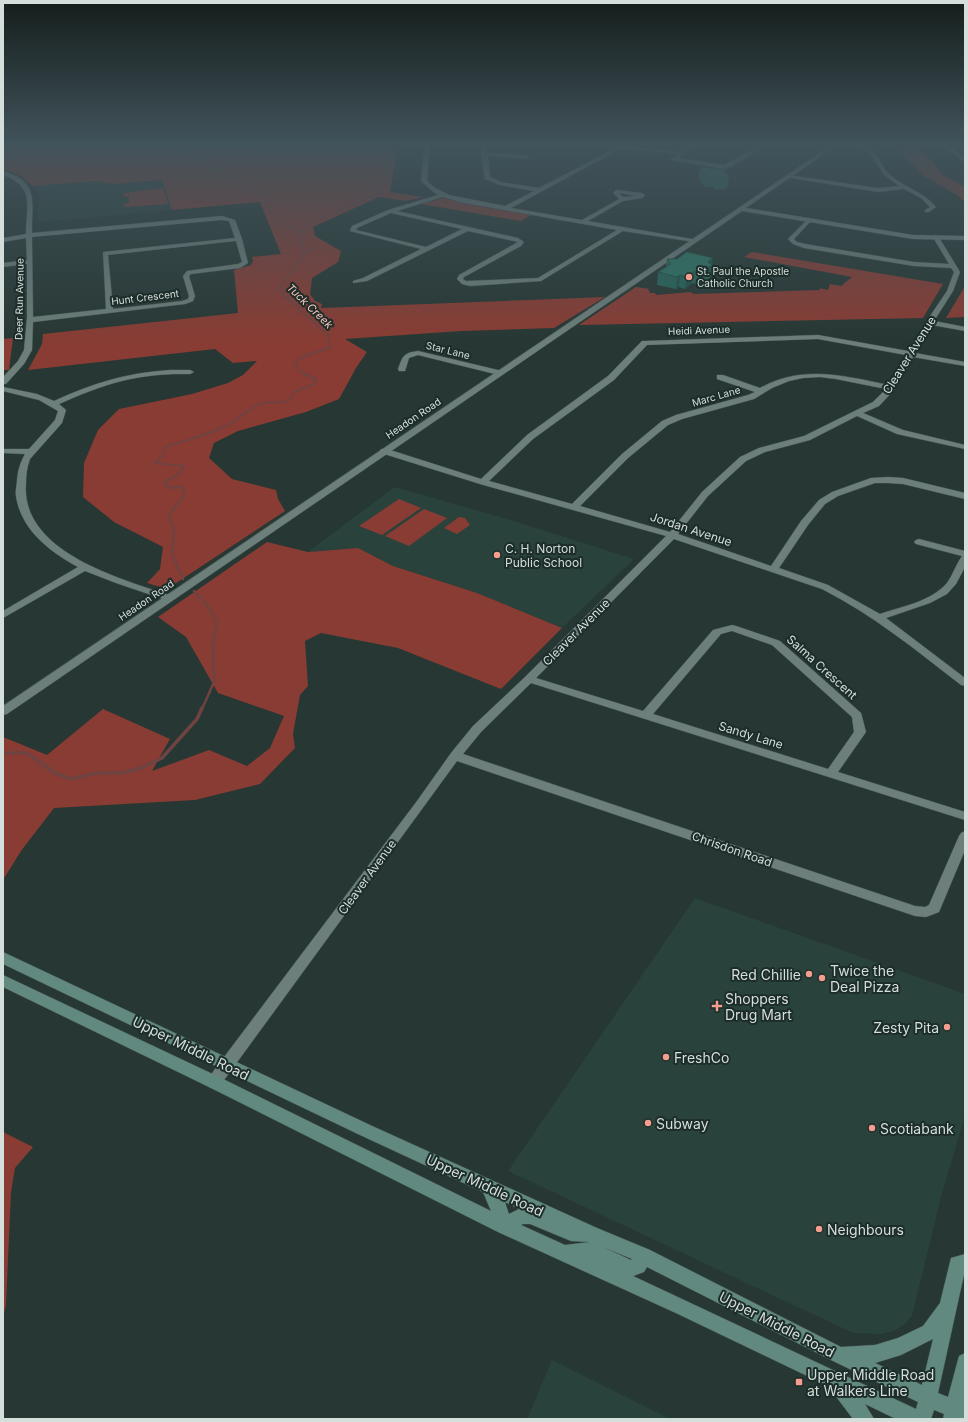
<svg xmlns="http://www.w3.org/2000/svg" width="968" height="1422" font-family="Inter,sans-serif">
<rect width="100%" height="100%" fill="#273733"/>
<path fill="#2a423c" d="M163,180L172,210L38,222L39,195L33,186L95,181L113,184Z
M395,487L507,519L634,559L562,628L477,593L393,566L358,548L308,552Z
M695,898L965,994V1116L942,1193L912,1316L905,1324L894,1331L880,1334L853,1333L508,1171Z
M552,1360L670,1419H527Z"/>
<path fill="#893c33" d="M3,144H398L390,192L423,197L406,201L379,197L313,227L315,236L341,251L338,262L312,278L310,294L315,301L322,304L321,308L605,297L554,328L461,331L345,339L367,352L356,368L339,399L306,412L238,431L214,443L209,458L232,479L276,490L278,499L285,511L167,589L147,583L160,569L163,547L114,522L83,497L84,463L98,430L119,409L192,394L228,383L243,375L257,361L233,363L215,349L28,370L42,344L43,334L238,313L234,270L251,265L253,261L252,257L281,254L260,202L172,210L162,180L113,184L95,181L33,186L22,176L3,169Z
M892,144H914L931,160L943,175L965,187V202L957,195L924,176Z
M162,188L164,190L168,204L125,207L124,204L129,203V196L124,197V193Z
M444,198L466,204L531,215L521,221L421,204Z
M752,252L943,284L923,318L579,325L636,287L651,289H648L650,293H655L656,295L691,292L693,294L820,290L819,288L828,290L830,284L841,286L852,277L744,257Z
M965,286V317L946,318Z
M13,338L9,370H3V339Z
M399,499L421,508L382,535L359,526Z
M424,509L447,518L409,546L385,536Z
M459,517L465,518L470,525L457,534L444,528Z
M267,542L308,552L358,548L393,566L477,593L562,628L501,689L398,648L321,633L305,641L308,686L300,695L293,734L295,748L260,784L195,800L54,808L21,851L3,880V737L47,755L103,709L170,739L152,771L209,750L247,766L270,748L284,716L218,693L186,637L158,617Z
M3,1132L33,1147L15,1168L11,1192L6,1305L3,1317Z"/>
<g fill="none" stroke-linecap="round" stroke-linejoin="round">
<path stroke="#6f4342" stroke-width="1.5" d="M175,144L262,196L277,220L300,232L302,235L304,254L281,286
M900,144L909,150L927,172L939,180L944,186L965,197
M300,232L312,222L378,194L382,189L390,144
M304,254L315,247"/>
<path stroke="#6f4342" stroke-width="2" d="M181,470L184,466L154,463L162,456L165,447C185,440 207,436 226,426C238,420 248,409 259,404C271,399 291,409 293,392L313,385L317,380L301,372L295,363L302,357L331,347L328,339L329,336L285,296L279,289L282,285"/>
<path stroke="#6f4342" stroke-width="2.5" d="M182,469L178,475L166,481L165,484L170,488L183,487L184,496L168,516L174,528L172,554L183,579
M194,591L208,606L217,623L213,641L214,682L202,709"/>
<path stroke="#6f4342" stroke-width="3.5" d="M3,753H27L55,773L71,779L97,773H122L141,768L162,758L197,719L202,708"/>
<defs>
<path id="minor" d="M425,144H430L427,181L435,188L449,195L505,206L534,191L500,185L485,179L481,154L482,144H487V153L527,155L530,157L527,159L488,156L490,177L501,182L539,188L615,148L596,146L594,144L620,145L628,144L626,146L681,152L694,144H699L678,158L724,165L763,144H769L732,166L725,169L671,160V158L677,154L622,148L511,208L582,220L619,199L613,193L616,190L642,193L645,195L642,198L623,201L588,221L692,239L695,241L694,242L623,231L541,281L470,286L462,284L457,279L459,275L518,242L468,231L367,281L353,283V281L363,278L421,249L350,231L352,226L388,210L438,195L431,190L421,181ZM619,193L636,196L623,197ZM443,197L464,203L617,230L538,278L466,281L463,279L464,277L521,246L524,242L518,238L397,211ZM391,213L462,229L426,247L356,230L357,228Z
M838,144C848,143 860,143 869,148C879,154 880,165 888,173C902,187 923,191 936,207L929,212H925V210L930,207L921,198L904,189L878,192L785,177L788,175L878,188L899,186L884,175L872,156L866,151L858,148Z
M942,144H948L965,158V163Z
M3,171C41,182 31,203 32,233L222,216L235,220L242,239L248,263L240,268L191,274L189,276L195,296L193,301L185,304L33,322L32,350L24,364L6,384H3V377L18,361L24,350L27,318V264L3,267V263L27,260L26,238L3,242V238L26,234C26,207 36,187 3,175ZM222,220L229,221L235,238L103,252L106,309L33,317L32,237ZM236,241L242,262L238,264L187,271L183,276L189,296L188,299L182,301L113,309L108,255Z
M809,218L812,220L811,221L794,239L797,242L805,244L914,262L949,264L934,239L937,237L940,239L960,272L953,291L934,321L965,327V331L932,325L915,353L965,362V366L913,357L894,390L879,406L863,413L903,430L965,445V449L897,434L857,416L810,440L765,452L746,461L708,496L678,534L771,566L801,521L819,500L832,492L871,478L888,477L903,478L965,493V499L903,484L888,483H875L838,496L825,504L808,525L779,568L828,585L880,614C903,606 930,602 947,583C953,575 956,564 962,556L916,544L914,542L916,540L919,539L965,551V567L956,584L947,594L930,603L886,618L965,678V686L961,685C916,650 873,615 822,589L674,539L536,678L643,711L713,630L732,625L736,626L780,641L861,713L866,732L838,772L965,812V820L531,683L481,732L463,754L915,906L925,907L929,905L959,836L961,833L965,831V850L939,912L926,917L915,916L457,761L219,1087L214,1089L209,1087L207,1082L209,1077L417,801L451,753L473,726L525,677L666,536L480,484L381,453L380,451L381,449H387L481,479L527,435L608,376L642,341H645L818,335L908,351L926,322L947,291L954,272L951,268L914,266L804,248L793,244L788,239ZM818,339L906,355L889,385C845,376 802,364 760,388L723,375H717V379L755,392L748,395L676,415L662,421L622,454L572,504L489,481L533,439L614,380L647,345ZM820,377L836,379L886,389L873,402L804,436L759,448L740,457L702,492L670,532L580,506L628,458L668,425L682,419L754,399L772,388L789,381L803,378ZM732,631L772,645L852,717L854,732L828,769L653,714L721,634Z
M418,351L502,371L503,373L499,375L418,355L409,358L405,371H399L398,369C403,356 403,353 418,351Z
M170,370H190L194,372L190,374C138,373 106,383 59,404L66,410L62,423L30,459C27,467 26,475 26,483C20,552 121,579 172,596L174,598L169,601L166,600L116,583L85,571L3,618V611L78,567C50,552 21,530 16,496C15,491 17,485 17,480C18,470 20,463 25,454L3,453V449H29L55,420L58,411L39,400L3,391V387L37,394L54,401C94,383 125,373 170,370Z"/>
<path id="tertiary" d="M833,144H839L746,208L913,235L965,236V240L913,239L742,211L7,714L3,715V706Z"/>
<path id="secondary" d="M3,952L370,1125L597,1228L650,1250L841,1347L875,1345L898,1338L923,1326L940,1303L951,1258L965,1254V1270L938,1393L948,1397L959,1356L965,1353V1419H943L944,1414L934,1410L931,1419H896L865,1404L874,1419H853L828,1386L678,1314L498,1232L209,1087L3,987V975L219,1077L491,1211L483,1192L360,1135L3,964ZM505,1202L519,1209L509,1214ZM523,1224H530L571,1241L590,1242L565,1245L521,1225ZM603,1247L632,1259L631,1260ZM647,1267L833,1361L918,1402L916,1409L633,1276L644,1272ZM933,1339L922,1385L875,1363L901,1355Z"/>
</defs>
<use href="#minor" stroke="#465451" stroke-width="1"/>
<use href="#tertiary" stroke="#465451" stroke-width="1"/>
<use href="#secondary" stroke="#465451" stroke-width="1"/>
<use href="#minor" fill="#6d7f7a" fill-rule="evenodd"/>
<use href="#tertiary" fill="#6d7f7a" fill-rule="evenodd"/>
<use href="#secondary" fill="#61897f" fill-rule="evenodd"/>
</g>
<path fill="#276557" d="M700,167L729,177L727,188H726V189L715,190L714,187H705L698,178Z
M667,259L712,266L711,278L709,279L708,288L692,283L685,289L679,287L676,289L657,285L658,272L666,267Z"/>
<path fill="#205347" d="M713,258L711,278L709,279L710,275L702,268L708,262Z
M694,271L692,283L685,289L686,277Z
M680,275L679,287L676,289L677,277Z"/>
<path fill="#2d7665" stroke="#205347" d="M700,167L723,169L729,177H726L727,179H716L715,177H706Z
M687,252L713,258L708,262L713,266L702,268L710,275L694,271L686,277L680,275L677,277L658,272L671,264L667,259H677Z"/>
<linearGradient id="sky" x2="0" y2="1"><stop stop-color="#151e1c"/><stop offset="0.42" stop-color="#41535b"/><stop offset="1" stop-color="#41535b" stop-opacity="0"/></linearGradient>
<rect width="968" height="343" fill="url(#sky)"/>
<g fill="#f59d8f" stroke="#1d2d29" stroke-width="1.5">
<circle cx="689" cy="277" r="4"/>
<circle cx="497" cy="555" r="4"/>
<circle cx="809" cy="974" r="4"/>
<circle cx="822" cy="978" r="4"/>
<path d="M715 1000h4v4h4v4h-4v4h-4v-4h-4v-4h4z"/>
<circle cx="947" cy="1027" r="4"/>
<circle cx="666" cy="1057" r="4"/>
<circle cx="648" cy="1123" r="4"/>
<circle cx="872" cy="1128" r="4"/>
<circle cx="819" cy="1229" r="4"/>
<rect x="795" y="1378" width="8" height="8" rx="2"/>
</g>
<g text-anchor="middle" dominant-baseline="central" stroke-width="4" stroke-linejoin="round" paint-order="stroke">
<g font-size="10" fill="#d4dedb" stroke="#1d2d29" text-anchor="start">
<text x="697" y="271">St. Paul the Apostle<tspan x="697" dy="12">Catholic Church</tspan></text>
</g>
<g font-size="10" fill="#d4dedb" stroke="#1d2d29">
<text transform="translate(145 297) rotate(-7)">Hunt Crescent</text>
<text transform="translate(19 299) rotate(-89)">Deer Run Avenue</text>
<text transform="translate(699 330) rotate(-2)">Heidi Avenue</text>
<text transform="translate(448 350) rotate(14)">Star Lane</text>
<text transform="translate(716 396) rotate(-16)">Marc Lane</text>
<text transform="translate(413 418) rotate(-34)">Headon Road</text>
<text transform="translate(146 600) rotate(-34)">Headon Road</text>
</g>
<g font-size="11" font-style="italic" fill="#fdc7be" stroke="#1d2d29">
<text transform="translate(310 306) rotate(44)">Tuck Creek</text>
</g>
<g font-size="12" fill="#d4dedb" stroke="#1d2d29">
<text transform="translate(909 355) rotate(-58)">Cleaver Avenue</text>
<text transform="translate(691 529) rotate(18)">Jordan Avenue</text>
<text transform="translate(576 632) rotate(-45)">Cleaver Avenue</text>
<text transform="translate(822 667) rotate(42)">Salma Crescent</text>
<text transform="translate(751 735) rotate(17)">Sandy Lane</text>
<text transform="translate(732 849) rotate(19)">Chrisdon Road</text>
<text transform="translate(367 877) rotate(-54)">Cleaver Avenue</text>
</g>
<g font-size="12" fill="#d4dedb" stroke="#1d2d29" text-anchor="start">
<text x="505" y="548">C. H. Norton<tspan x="505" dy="14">Public School</tspan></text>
</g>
<g font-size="14" fill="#d4dedb" stroke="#1d2d29" text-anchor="start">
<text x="830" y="970">Twice the<tspan x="830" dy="16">Deal Pizza</tspan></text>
<text x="801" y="974" text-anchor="end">Red Chillie</text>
<text x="725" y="998">Shoppers<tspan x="725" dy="16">Drug Mart</tspan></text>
<text x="939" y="1027" text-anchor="end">Zesty Pita</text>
<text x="674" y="1057">FreshCo</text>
<text x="656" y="1123">Subway</text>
<text x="880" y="1128">Scotiabank</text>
<text x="827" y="1229">Neighbours</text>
<text x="807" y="1374">Upper Middle Road<tspan x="807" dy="16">at Walkers Line</tspan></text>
</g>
<g font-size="14" fill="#d4dedb" stroke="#1d2d29">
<text transform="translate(191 1048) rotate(26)">Upper Middle Road</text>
<text transform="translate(485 1185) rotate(25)">Upper Middle Road</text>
<text transform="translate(777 1324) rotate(27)">Upper Middle Road</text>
</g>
</g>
<rect width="968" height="1422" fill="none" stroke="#d4dedb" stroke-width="8"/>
</svg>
